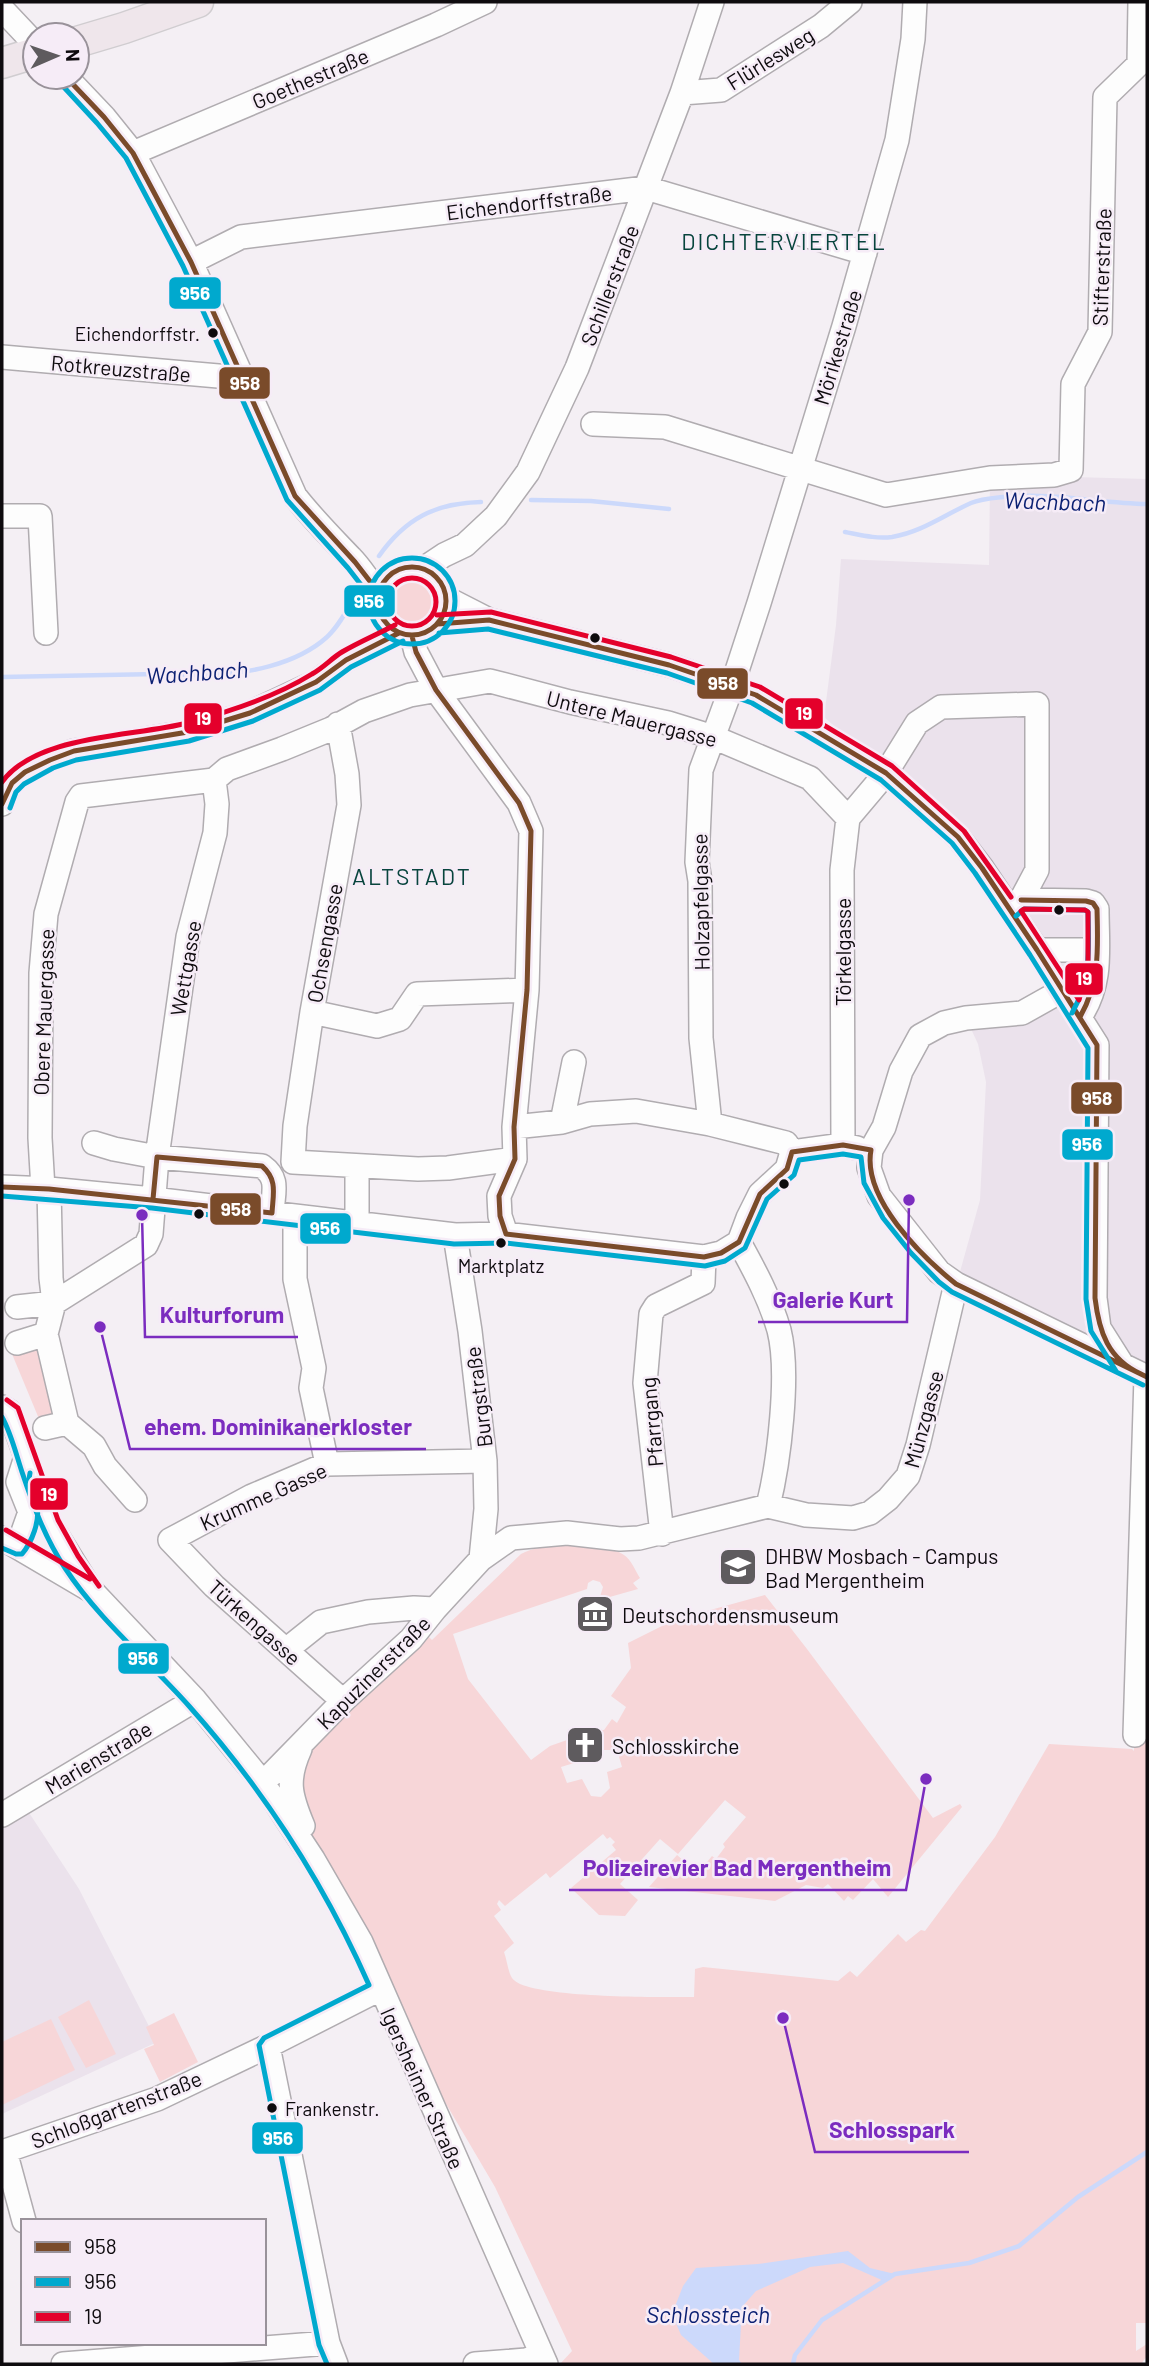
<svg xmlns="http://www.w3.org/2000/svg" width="1149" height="2366" font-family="Barlow,sans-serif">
<rect width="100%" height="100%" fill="#f4eff4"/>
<path fill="#ebe2ec" d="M1073,477L1147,479V1371L958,1279L980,1200L986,1082L978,1044L966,1018L1063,990L958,837L824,717L836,625L841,559L989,565L990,482Z
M22,1802L79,1889L157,2042L2,2114V1815Z"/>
<path fill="#f7d6d8" d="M390 603a22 22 0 1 1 44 0a22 22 0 1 1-44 0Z
M39,1341L64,1419L42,1426L12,1354Z
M1146,1377L1147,2323H1136V2351L1147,2344V2356L1141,2364H560L572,2351L495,2187L382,1995L307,1834L295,1781L310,1748L423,1631L432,1640L521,1554C541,1542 604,1541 624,1555C631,1559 636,1572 640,1578L633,1583L638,1589L599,1600L603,1587L600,1582L593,1580L588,1583L587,1589L453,1634L468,1679L531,1760L550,1746L567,1740L574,1763L561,1767L567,1783L582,1779L591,1796L601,1797L610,1788L607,1772L622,1767L617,1750H604L598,1730H604L612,1719L617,1723L626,1707L611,1696L631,1668L628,1643L674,1620L765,1595L807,1649L933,1818L960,1804L962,1807L888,1897L873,1879L853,1900L848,1896L844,1901L828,1884L823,1888L806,1885L775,1901L649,1887L677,1855L698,1873L712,1856L716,1859L725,1847L723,1844L746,1817L725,1800L678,1854L660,1839L620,1884L638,1900L625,1916L599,1915L571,1888L616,1850L612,1845L615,1842L610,1837L607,1839L603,1834L550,1878L546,1873L505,1906L499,1900L497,1904L501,1910L494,1916L514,1943L504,1952C507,1960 508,1972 512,1978C525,1999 666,1997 694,1997L695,1969L703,1967L838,1981L850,1971L857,1977L898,1934L906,1942L921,1930L925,1931L995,1837L1049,1744L1132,1749L1134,1751Z
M89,2000L116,2054L86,2068L58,2017Z
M174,2013L198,2062L160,2082L144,2049L154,2045L146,2027Z
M51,2019L75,2070L2,2105V2042Z"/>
<path fill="#ccd9fb" d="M848,2251L870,2268L895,2274L884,2281L843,2263L810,2267L756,2291L742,2307L739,2360L742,2364H714L681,2335L672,2314L683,2286L696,2268L758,2264Z"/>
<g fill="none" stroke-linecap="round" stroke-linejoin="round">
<path stroke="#ccd9fb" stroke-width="4.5" d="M531,500L591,501L669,509
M845,532C861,535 876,539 892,537C922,532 944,515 971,503C980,499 993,498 1003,497C1051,492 1099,503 1147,504
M379,556C405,519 435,503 481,502
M2,677C54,676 106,675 158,674C174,673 190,676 206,675C246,674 296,665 327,637C341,624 350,604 360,588
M793,2364L795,2355L822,2320L895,2274L969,2263L1019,2246L1078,2197L1147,2152"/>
<defs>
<path id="minor" d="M2,9L35,44
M66,77L104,117L133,153L191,262L295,496C312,518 332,538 351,558C361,568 369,582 379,593
M682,93L721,90L821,26L850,2
M133,153L436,25L485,2
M191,262L241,237L646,188L865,253
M2,357L241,378
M593,424L665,427L886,495L990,478L1054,475L1071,470L1073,384L1100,332L1105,97L1139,64L1140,2
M2,516H40L46,633
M378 601a34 34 0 1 1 68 0a34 34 0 1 1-68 0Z
M423,569L444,555L465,545L496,516L528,472L577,368L682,93L712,2
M446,598L489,620L669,665L756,695L886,773L958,837L982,868L1037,950L1097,1045L1095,1298L1099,1328L1123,1366
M412,636L416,652L436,690L519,803L531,831L527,990L514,1127L515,1159L499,1196L500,1216L506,1234
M2,804C5,798 7,788 12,783C27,767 54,758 74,751L188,732L250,713L316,682L346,660L399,633
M1021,900L1086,901L1093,903L1097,909C1097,949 1103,982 1080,1017
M1037,950H1097
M1063,990L1022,1013L966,1018L944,1023L920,1036L901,1071L884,1127L871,1150L869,1168L879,1196L939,1272L956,1284L1147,1377
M312,1012L377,1026L400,1019L417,994L527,990
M562,1122L574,1062
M710,1124L701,1038L700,881L697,862L701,770L732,686L759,603L844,326L897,140L913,39L915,2
M514,1127L562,1122L590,1114L636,1111L710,1124L786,1143L792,1152
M94,1143L114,1149L157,1157L188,937L215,833L217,804L214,780
M843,1145L842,870L848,818L886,773L917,723L941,707L1037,704V870L1021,900L1010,909
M792,1152L843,1145L857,1148
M293,1162L295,1126L312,1012L349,805L347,774L338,724
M293,1162L418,1169L448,1168L515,1159
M2,1187L49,1189L153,1199L455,1235L506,1234L704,1257L721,1253L739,1242
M43,1189L40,1138L41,973L46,914L77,802L81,796L214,780L227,769L282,749L331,729L364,711L410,695L490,681L570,702L668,723L713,737L810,778L848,818
M49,1189L51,1278L54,1303L46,1334L67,1423L94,1446L105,1466L135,1500
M295,1216V1279L314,1368L311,1388L327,1464
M357,1223V1166
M455,1235L470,1331L485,1461L486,1509L481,1559
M739,1242C755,1271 770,1299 779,1330C790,1373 779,1462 768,1506
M739,1242L748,1218L760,1194L787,1169L792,1152
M17,1307L54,1303L146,1245L151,1234L157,1157L262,1166C280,1179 273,1192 272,1213
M17,1343L46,1334
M2,1407L10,1412L50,1524L86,1582
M45,1428L67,1423
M662,1534L645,1383L651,1314L656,1306L703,1283L704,1257
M2,1538L92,1591L195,1700L263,1783L313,1859L361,1942L546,2364
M18,1546L30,1512L18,1482L25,1460
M286,1650L321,1622L368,1612L414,1608L435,1609
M343,1701L214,1586L170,1540L252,1496L327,1464L485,1461
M1135,1735L1146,1377
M300,1749C286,1780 290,1795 303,1826
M263,1783L343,1701L411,1639L435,1609L481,1559L511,1538L567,1533L620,1539L639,1538L768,1506L806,1515L853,1518L870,1513L888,1499L908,1476L918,1445L956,1284
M2,1815L195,1700
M268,2046L328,2343L336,2364
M5,2151L24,2221
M2,2152L157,2099L268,2046L380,1989
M63,2364L328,2343
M475,2364L526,2360L542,2355"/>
<path id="major" d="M77,42L124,28L198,2
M2,63L35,53"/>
</defs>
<use href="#minor" stroke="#b0acb0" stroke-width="26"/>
<use href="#major" stroke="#d0cdd0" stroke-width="33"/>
<use href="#minor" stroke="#fdfdfd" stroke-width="23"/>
<use href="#major" stroke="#efe6eb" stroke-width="30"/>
<defs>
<path id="bus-1" d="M66,77L104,117L133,153L191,262L295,496L355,562L379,593
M378 601a34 34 0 1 1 68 0a34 34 0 1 1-68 0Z
M438,624L489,620L669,665L756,695L886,773L958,837L982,868L1037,950L1097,1045L1095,1298C1099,1332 1108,1359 1141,1374
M412,636L416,652L436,690L519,803L531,831L527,990L514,1127L515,1159L499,1196L500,1216L506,1234L704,1257L721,1253L739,1242L760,1194L787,1169L792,1152L843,1145L871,1150C862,1198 921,1256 956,1284L1147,1377
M2,804L12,783L25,772L50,760L74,751L188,732L250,713L316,682L346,660L399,633
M1021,900L1086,901L1093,903L1097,909C1098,948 1100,982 1080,1017
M2,1187L49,1189L272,1213C273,1194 278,1180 262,1166L157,1157L153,1199"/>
<path id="bus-2" d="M60,83L97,123L126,158L183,266L287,500L348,568L372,599
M369 601a43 43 0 1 1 86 0a43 43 0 1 1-86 0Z
M439,633L488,629L667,673L752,703L881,780L952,843L975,873L1030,955L1088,1048L1086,1299L1091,1331L1116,1371
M10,808L16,792L24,784L53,768L76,760L189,741L253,721L320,690L351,667L403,641
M1016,916L1024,909L1085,910L1088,912C1089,948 1091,980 1072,1013
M2,1196L152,1208L454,1244L506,1243L705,1266L725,1261L745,1248L767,1199L794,1175L799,1160L843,1154L861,1157L864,1183L883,1218L911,1253L939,1282L952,1292L1143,1385
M2,1417C11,1433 16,1454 22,1472C33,1505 45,1538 65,1568C99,1620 148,1660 189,1706C263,1789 324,1883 369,1985L264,2038L259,2045L319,2345L327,2364
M2,1548L16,1554H22C32,1542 40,1521 37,1506C34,1493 27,1487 30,1473"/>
<path id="bus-3" d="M388 602a24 24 0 1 1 48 0a24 24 0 1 1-48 0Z
M437,615L491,612L671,657L760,687L892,766L964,831L1011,897
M2,782C37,734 134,737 187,723C229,712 275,697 312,674C323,668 332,658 342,652C359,642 378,634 395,625
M1024,909L1085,910L1088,912V964L1079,1000L1021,911Z
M7,1400L18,1408L58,1520L78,1556L99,1586
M6,1530L90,1579"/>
</defs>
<use href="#bus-1" stroke="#f6ecf7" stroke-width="10"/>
<use href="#bus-2" stroke="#f6ecf7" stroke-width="10"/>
<use href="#bus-3" stroke="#f6ecf7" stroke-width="10"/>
<use href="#bus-1" stroke="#7a4b2a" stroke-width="5"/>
<use href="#bus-2" stroke="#00a9ce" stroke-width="5"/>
<use href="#bus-3" stroke="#e4002b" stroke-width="5"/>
</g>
<defs>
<symbol id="university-square" viewBox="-11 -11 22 22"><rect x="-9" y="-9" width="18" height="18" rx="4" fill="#5e5b5e" stroke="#f6ecf7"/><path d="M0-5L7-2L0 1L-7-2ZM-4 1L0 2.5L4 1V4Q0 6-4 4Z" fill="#fff"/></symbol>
<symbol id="museum-square" viewBox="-11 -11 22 22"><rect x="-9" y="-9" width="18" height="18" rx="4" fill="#5e5b5e" stroke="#f6ecf7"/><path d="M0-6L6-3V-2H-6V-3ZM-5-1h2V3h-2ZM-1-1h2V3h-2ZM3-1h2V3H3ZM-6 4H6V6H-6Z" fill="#fff"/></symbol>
<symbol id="church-square" viewBox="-11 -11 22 22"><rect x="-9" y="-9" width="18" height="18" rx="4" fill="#5e5b5e" stroke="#f6ecf7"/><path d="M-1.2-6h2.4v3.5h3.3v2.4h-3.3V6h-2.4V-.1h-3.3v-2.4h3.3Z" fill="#fff"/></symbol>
</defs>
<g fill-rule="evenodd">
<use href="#university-square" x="716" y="1545" width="44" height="44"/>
<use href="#museum-square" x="573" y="1592" width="44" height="44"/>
<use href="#church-square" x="563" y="1723" width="44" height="44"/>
</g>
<g fill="#0e0b0e" stroke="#f6ecf7" stroke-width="2.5">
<circle cx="213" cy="333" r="6"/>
<circle cx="595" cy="638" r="6"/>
<circle cx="1059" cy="910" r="6"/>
<circle cx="784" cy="1184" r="6"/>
<circle cx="199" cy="1214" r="6"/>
<circle cx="501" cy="1243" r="6"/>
<circle cx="272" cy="2108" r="6"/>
</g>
<g text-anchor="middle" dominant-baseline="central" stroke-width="5" stroke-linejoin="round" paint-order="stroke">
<g font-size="19" fill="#0e0b0e" stroke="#f6ecf7" text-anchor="end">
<text x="200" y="333">Eichendorffstr.</text>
<text x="501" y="1265" text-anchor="middle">Marktplatz</text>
<text x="285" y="2108" text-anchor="start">Frankenstr.</text>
</g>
<g font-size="21" fill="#0e0b0e" stroke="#f6ecf7">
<text transform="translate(770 58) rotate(-32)">Flürlesweg</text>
<text transform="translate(310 78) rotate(-23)">Goethestraße</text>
<text transform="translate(529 202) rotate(-7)">Eichendorffstraße</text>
<text transform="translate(1101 267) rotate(-88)">Stifterstraße</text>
<text transform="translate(609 285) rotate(-69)">Schillerstraße</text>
<text transform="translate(837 347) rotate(-73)">Mörikestraße</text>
<text transform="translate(121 368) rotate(5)">Rotkreuzstraße</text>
<text transform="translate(632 718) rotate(14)">Untere Mauergasse</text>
<text transform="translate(700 902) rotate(-91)">Holzapfelgasse</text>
<text transform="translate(324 943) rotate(-80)">Ochsengasse</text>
<text transform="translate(842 952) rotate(-90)">Törkelgasse</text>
<text transform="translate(185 968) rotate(-80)">Wettgasse</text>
<text transform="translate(43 1012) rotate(-88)">Obere Mauergasse</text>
<text transform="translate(478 1397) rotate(-97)">Burgstraße</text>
<text transform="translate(923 1419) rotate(-75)">Münzgasse</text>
<text transform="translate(651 1422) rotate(-95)">Pfarrgang</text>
<text transform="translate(263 1496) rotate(-24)">Krumme Gasse</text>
<text transform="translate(255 1622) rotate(42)">Türkengasse</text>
<text transform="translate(373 1672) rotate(-45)">Kapuzinerstraße</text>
<text transform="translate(98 1757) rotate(-31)">Marienstraße</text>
<text transform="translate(423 2088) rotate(66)">Igersheimer Straße</text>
<text transform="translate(116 2109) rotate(-21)">Schloßgartenstraße</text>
</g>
<g font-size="21" fill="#0e0b0e" stroke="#f6ecf7" text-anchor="start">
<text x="765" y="1555">DHBW Mosbach - Campus<tspan x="765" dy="24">Bad Mergentheim</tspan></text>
<text x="622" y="1614">Deutschordensmuseum</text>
<text x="612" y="1745">Schlosskirche</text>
</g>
<g font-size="23" letter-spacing="2" fill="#08453d" stroke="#f6ecf7">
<text x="784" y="241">DICHTERVIERTEL</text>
<text x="412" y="876">ALTSTADT</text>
</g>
<g font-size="23" font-style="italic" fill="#0a1f72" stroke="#f6ecf7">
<text transform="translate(1055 501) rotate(2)">Wachbach</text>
<text transform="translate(197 672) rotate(-4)">Wachbach</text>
<text x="708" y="2314">Schlossteich</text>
</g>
</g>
<path fill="none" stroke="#7b2cbf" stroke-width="2.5" d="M909 1200L907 1322H758M142 1215L145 1337H298M100 1327L130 1449H426M926 1779L906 1890H569M783 2018L815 2152H969"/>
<g fill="#7b2cbf" stroke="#f6ecf7" stroke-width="2.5">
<circle cx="909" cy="1200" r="7"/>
<circle cx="142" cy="1215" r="7"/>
<circle cx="100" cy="1327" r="7"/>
<circle cx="926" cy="1779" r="7"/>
<circle cx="783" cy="2018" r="7"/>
</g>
<g font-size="23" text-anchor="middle" font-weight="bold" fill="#7b2cbf" stroke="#f6ecf7" stroke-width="5" stroke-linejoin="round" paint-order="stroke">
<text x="833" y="1308">Galerie Kurt</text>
<text x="222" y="1323">Kulturforum</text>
<text x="278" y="1435">ehem. Dominikanerkloster</text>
<text x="737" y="1876">Polizeirevier Bad Mergentheim</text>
<text x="892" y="2138">Schlosspark</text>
</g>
<g stroke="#f6ecf7" stroke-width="2.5">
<rect x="168" y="276" width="54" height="34" rx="7" fill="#00a9ce"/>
<rect x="218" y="366" width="53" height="34" rx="7" fill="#7a4b2a"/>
<rect x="343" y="584" width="53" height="34" rx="7" fill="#00a9ce"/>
<rect x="696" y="667" width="53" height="33" rx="7" fill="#7a4b2a"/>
<rect x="784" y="697" width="40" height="33" rx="7" fill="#e4002b"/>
<rect x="183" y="702" width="40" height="33" rx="7" fill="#e4002b"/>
<rect x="1064" y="962" width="40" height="34" rx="7" fill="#e4002b"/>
<rect x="1070" y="1081" width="53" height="34" rx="7" fill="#7a4b2a"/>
<rect x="1061" y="1128" width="53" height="33" rx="7" fill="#00a9ce"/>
<rect x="209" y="1192" width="53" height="34" rx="7" fill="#7a4b2a"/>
<rect x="299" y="1212" width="53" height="33" rx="7" fill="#00a9ce"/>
<rect x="29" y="1477" width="40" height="34" rx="7" fill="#e4002b"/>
<rect x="117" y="1642" width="53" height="33" rx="7" fill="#00a9ce"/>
<rect x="251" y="2121" width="53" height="34" rx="7" fill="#00a9ce"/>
</g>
<g font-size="19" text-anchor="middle" font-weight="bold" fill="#fff">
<text x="195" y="300">956</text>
<text x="245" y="390">958</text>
<text x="369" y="608">956</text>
<text x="723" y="690">958</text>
<text x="804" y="720">19</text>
<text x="203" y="725">19</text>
<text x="1084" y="985">19</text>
<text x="1097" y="1105">958</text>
<text x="1087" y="1151">956</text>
<text x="236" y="1216">958</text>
<text x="325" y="1235">956</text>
<text x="49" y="1501">19</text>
<text x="143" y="1665">956</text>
<text x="278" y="2145">956</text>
</g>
<rect width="1149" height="2366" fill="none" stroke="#0e0b0e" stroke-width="7"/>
<rect x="21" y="2219" width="245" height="126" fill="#f6ecf7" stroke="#99929a" stroke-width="2"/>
<rect x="35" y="2242" width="35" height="10" fill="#7a4b2a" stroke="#99929a" stroke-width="2"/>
<text x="84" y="2254" font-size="21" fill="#0e0b0e">958</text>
<rect x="35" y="2277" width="35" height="10" fill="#00a9ce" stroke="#99929a" stroke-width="2"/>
<text x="84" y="2289" font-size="21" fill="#0e0b0e">956</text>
<rect x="35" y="2312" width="35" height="10" fill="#e4002b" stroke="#99929a" stroke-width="2"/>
<text x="84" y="2324" font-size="21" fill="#0e0b0e">19</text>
<g transform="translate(56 56) rotate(88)"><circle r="33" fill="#f6ecf7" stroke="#99929a" stroke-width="2"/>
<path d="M0-5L12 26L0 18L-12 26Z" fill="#5e5b5e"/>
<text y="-10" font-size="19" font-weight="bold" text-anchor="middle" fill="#0e0b0e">N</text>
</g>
</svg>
